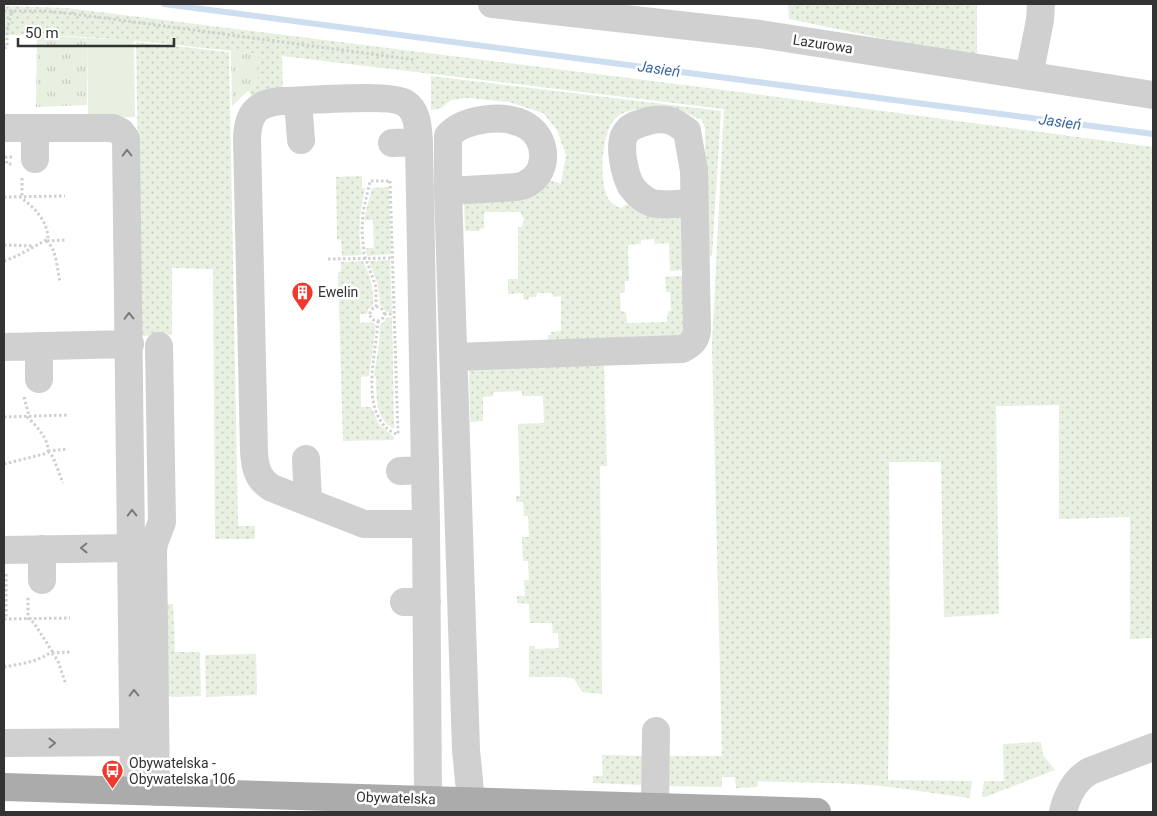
<svg xmlns="http://www.w3.org/2000/svg" width="1157" height="816" font-family="Roboto,sans-serif">
<defs>
<pattern id="grass-dots" width="8" height="8" patternUnits="userSpaceOnUse" patternTransform="scale(1.25)"><rect width="8" height="8" fill="#e7f0e1"/><path d="M2 2h.1M6 6h.1" fill="none" stroke="#c7cec2" stroke-width="1.8" stroke-linecap="round"/></pattern>
<pattern id="park-tufts" width="24" height="20" patternUnits="userSpaceOnUse" patternTransform="scale(1.25)"><rect width="24" height="20" fill="#e7f0e1"/><path d="M3 7l-1-3M5 7V3M7 7l1-3M15 17l-1-3M17 17v-4M19 17l1-3" fill="none" stroke="#c7cec2"/></pattern>
</defs>
<rect width="100%" height="100%" fill="#fff"/>
<path fill="url(#grass-dots)" d="M788,4H977V58L789,19Z
M4,6L67,8L724,90L1153,147V638L1130,639V517L1059,519V405L996,406L999,614L944,617L941,462H889L890,628L888,780L972,781L970,798C941,795 911,789 882,786C841,782 799,783 758,781L757,787L736,788L735,777H722V787L666,786V756H722L712,344L724,109L282,56L283,92L254,99L248,91L258,81V54C173,44 89,34 4,35Z
M136,42L229,52L238,526H255V539H215L213,269L172,268V335L141,336Z
M431,76L721,111L712,256L706,255L705,128L702,120C696,118 691,115 685,112C669,107 632,105 618,116C601,129 599,178 607,196C610,203 614,205 621,208L629,203L682,217L684,270L670,271L669,243L655,244L654,239L641,240V244L628,245L629,281H625V292L620,293L621,311L626,312L627,323L667,322L668,311H671L670,292H666L665,277L683,276L686,329L677,336L549,342L548,335H551V332L561,331V296L553,297L552,293H537L536,297H529L528,300H524L523,293L508,294V279H518V227H522L524,219L520,212H484V228L480,229V231H465L464,202L545,178L561,184L566,155L557,130L543,113L509,102L468,98L451,100L441,108L431,110Z
M362,176V188H365C360,211 357,232 362,255L342,256L341,240L337,239L336,177Z
M387,187L389,189L391,254L367,256L365,248H374L373,220H364L372,188Z
M390,260L392,312H386L383,307L380,305L378,285L369,261Z
M363,261C370,275 374,289 373,305L368,309L367,314H360V323L371,322L376,325L369,376L361,377V407H371L379,424L394,437V440L343,441L338,272H341V262Z
M392,317L394,429C374,418 377,397 376,377L374,376L379,343L380,324L384,322L386,318Z
M604,362L607,466H600L602,694L582,692L574,679L566,677H529V646H535V649L559,648L558,633H553L552,623H530L529,604L517,603V596H525L524,580H529L528,561H523L522,537H529L528,516H524L523,502H516V496H520L518,424L544,423L543,396H522V391L493,392V396L483,397V421L470,422L469,369Z
M163,604H173L175,652H200L201,696L171,697L166,694Z
M256,654L257,695L206,697L205,655Z
M1041,742L1043,755L1055,770L985,797H982L984,781H1004L1003,744Z
M602,755L645,756L642,785L593,783V776H603Z"/>
<path fill="url(#park-tufts)" d="M37,35L88,38L87,105L36,107Z
M231,51L258,54V81L232,106Z"/>
<path fill="#e7f0e1" d="M88,38L134,40L135,117L88,119Z"/>
<g fill="none" stroke-linecap="round" stroke-linejoin="round">
<path stroke="#cddef0" stroke-width="6" d="M164,4L1153,134"/>
<path stroke="#d0d0d0" stroke-width="3" stroke-dasharray="2.5 2.5" stroke-linecap="butt" d="M4,11H46L82,15L416,60
M4,48L7,47V31L12,10
M12,157H6L7,164H12
M22,178V196
M390,181L398,435
M4,197L65,196
M46,241C57,248 57,270 60,282
M47,241L66,240
M4,245L33,246
M328,259L392,258
M4,261L17,256L48,239C48,221 34,207 20,197
M370 314a7 7 0 1 1 14 0a7 7 0 1 1-14 0Z
M376,307V287L364,254L362,231L363,212L370,181H391
M384,314H394
M378,321C376,356 357,418 398,435
M24,397L29,416
M4,417L68,415
M48,451L53,457L63,483
M48,451L68,449
M4,464L44,454L48,451C49,439 35,424 26,416
M6,574V619
M4,619L70,618
M52,653L58,661L66,685
M52,653L71,652
M4,667C19,664 40,662 52,651L34,623L28,618V597"/>
<path stroke="#d0d0d0" stroke-width="28" d="M492,4L760,34L1153,95
M1029,76L1040,20L1041,4
M298,101L301,140
M4,128H113L121,132L126,139L134,791
M392,143L419,142
M35,159V128
M448,191C466,190 484,189 502,188C509,187 518,188 524,185C549,175 549,140 527,126C505,113 464,118 448,136V191L466,750L471,801
M39,346V379
M4,347L130,344
M454,357L682,349C692,344 696,340 697,330L694,171L687,131C673,120 666,117 648,121C639,124 630,125 625,134C618,145 625,175 631,186C636,193 644,200 652,203C665,206 681,203 694,203
M306,459L308,502
M400,471L425,470
M426,524L419,142C418,128 418,111 405,103C391,93 303,101 281,101C256,103 248,114 247,138L254,451C255,467 257,479 272,488L364,524H426L428,799
M42,549V580
M4,550L132,548
M404,602H427
M4,743L134,742
M156,792L153,551L154,543L162,522L159,346
M655,807L656,731
M1063,812C1067,795 1074,780 1090,771L1153,747"/>
<path stroke="#ababab" stroke-width="28" d="M4,787L817,812"/>
</g>
<defs><path id="oneway-chevron" d="M-2-3.5L2.5 0L-2 3.5" fill="none" stroke-width="1.6" stroke-linecap="round" stroke-linejoin="round" transform="scale(1.25)"/></defs>
<g stroke="#7a7a7a">
<use href="#oneway-chevron" transform="translate(127 153) rotate(-91)"/>
<use href="#oneway-chevron" transform="translate(129 316) rotate(-91)"/>
<use href="#oneway-chevron" transform="translate(132 513) rotate(-91)"/>
<use href="#oneway-chevron" transform="translate(84 548) rotate(179)"/>
<use href="#oneway-chevron" transform="translate(134 693) rotate(-91)"/>
<use href="#oneway-chevron" transform="translate(52 743) rotate(-1)"/>
</g>
<defs>
<symbol id="building-pin" viewBox="-11 -11 22 30"><path d="M0 17L-7.5 6A9.5 9.5 0 1 1 7.5 6Z" fill="#f2382d" stroke="#fff"/><path d="M-4-6H4V6H1V3H-1V6H-4ZM-2.5-4.3h1.7v1.8h-1.7ZM.8-4.3h1.7v1.8H.8ZM-2.5-1h1.7V.8h-1.7ZM.8-1h1.7V.8H.8Z" fill="#fff"/></symbol>
<symbol id="bus-pin" viewBox="-11 -11 22 30"><path d="M0 17L-7.5 6A9.5 9.5 0 1 1 7.5 6Z" fill="#f2382d" stroke="#fff"/><path d="M-5-6H5V4H4V6H2V4H-2V6H-4V4H-5ZM-3.5-4V0h7V-4ZM-3.5 1.2v1.5H-2V1.2ZM2 1.2v1.5H3.5V1.2Z" fill="#fff"/></symbol>
</defs>
<g fill-rule="evenodd">
<use href="#building-pin" x="290" y="280" width="25" height="34"/>
<use href="#bus-pin" x="100" y="758" width="25" height="34"/>
</g>
<g text-anchor="middle" dominant-baseline="central" stroke-width="5" stroke-linejoin="round" paint-order="stroke">
<g font-size="14" fill="#333" stroke="#fff">
<text transform="translate(823 44) rotate(9)">Lazurowa</text>
<text transform="translate(396 798) rotate(2)">Obywatelska</text>
</g>
<g font-size="14" fill="#333" stroke="#fff" text-anchor="start">
<text x="318" y="292">Ewelin</text>
<text x="129" y="763">Obywatelska -<tspan x="129" dy="16">Obywatelska 106</tspan></text>
</g>
<g font-size="15" font-style="italic" fill="#39699d" stroke="#fff">
<text transform="translate(659 69) rotate(8)">Jasień</text>
<text transform="translate(1060 122) rotate(8)">Jasień</text>
</g>
</g>
<rect width="1157" height="816" fill="none" stroke="#333333" stroke-width="10"/>
<path d="M18 38v8h156v-8" fill="none" stroke="#333333" stroke-width="2.5"/>
<text x="25" y="38" font-size="15" fill="#333333" stroke="#ffffff" stroke-width="4" paint-order="stroke">50 m</text>
</svg>
